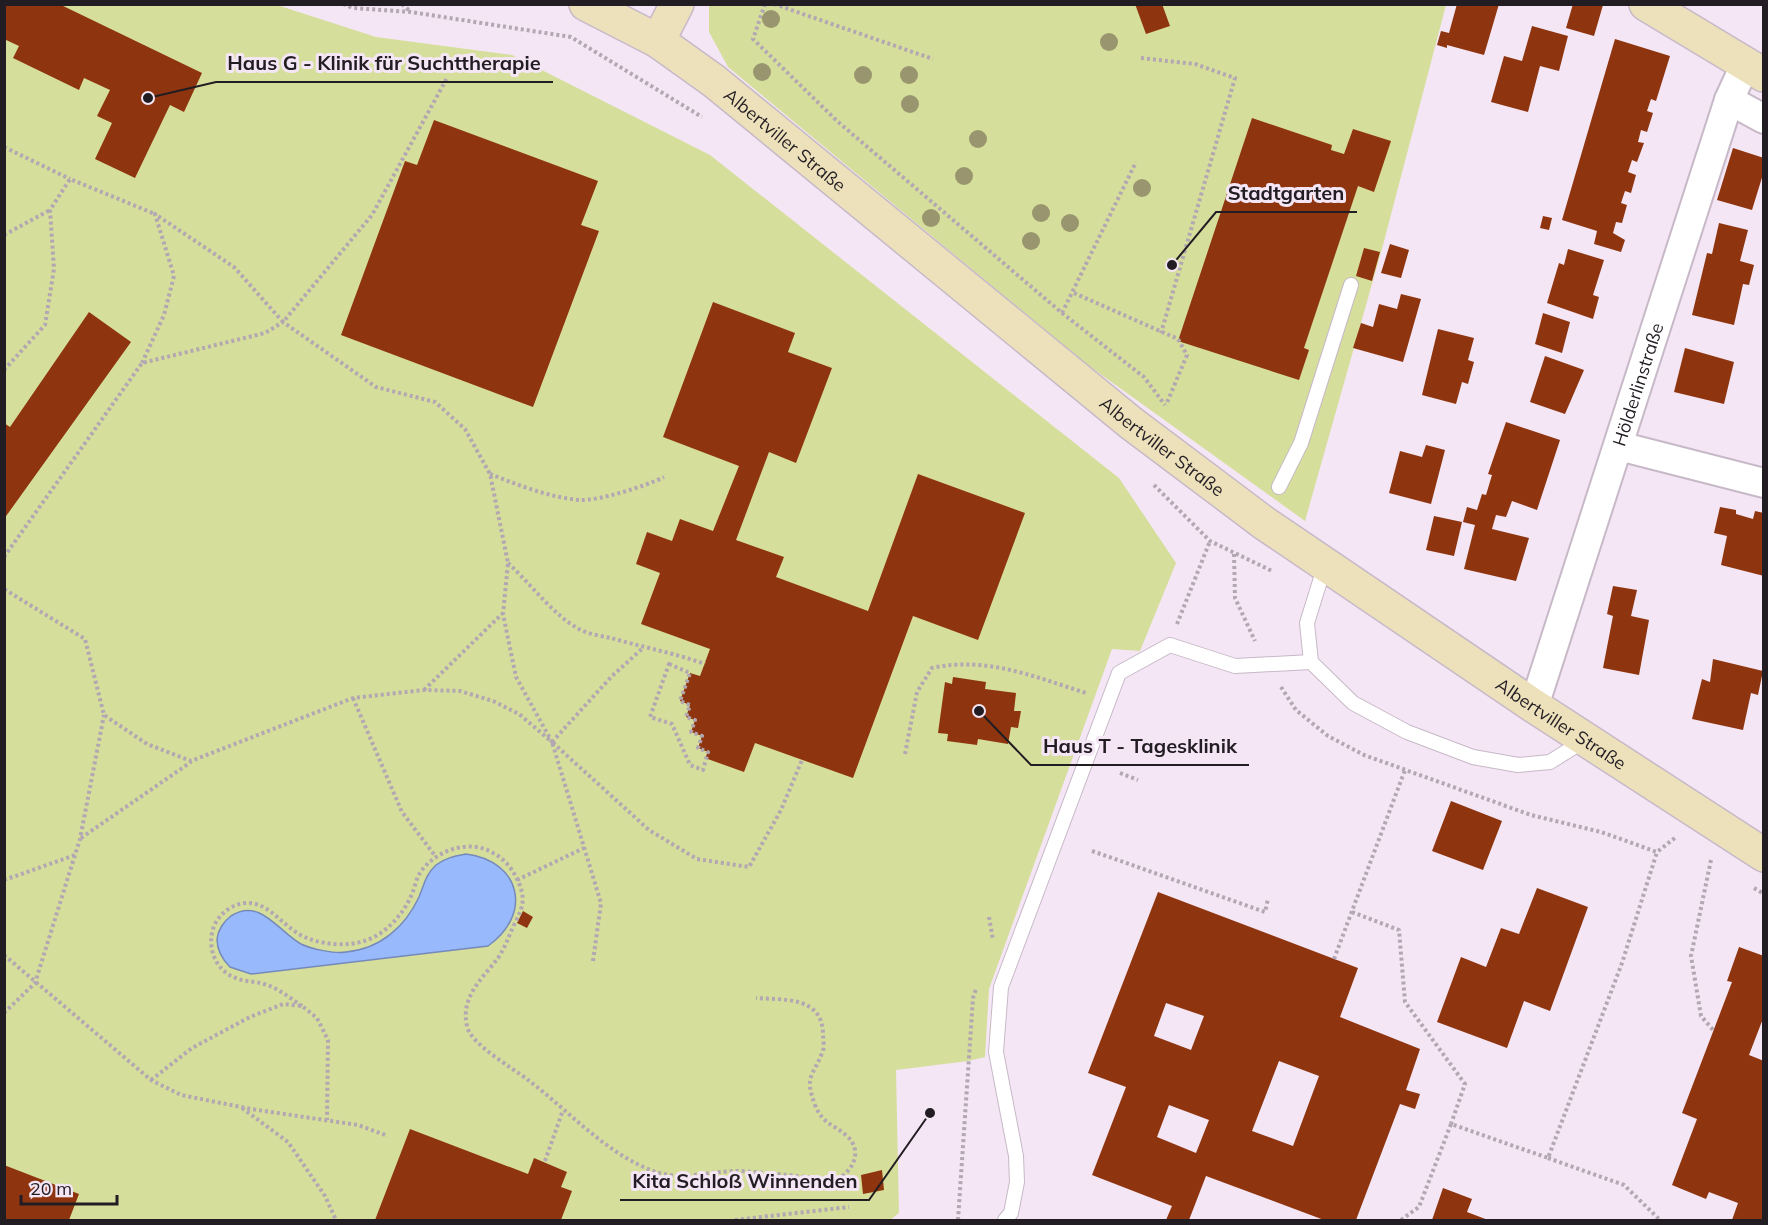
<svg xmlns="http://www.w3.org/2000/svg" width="1768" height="1225" font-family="Mulish,sans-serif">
<rect width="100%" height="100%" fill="#f4e6f4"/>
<path fill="#d6de9b" d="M709,4L1446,5L1383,245L1305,521L1085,363L728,67L709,32Z
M5,5H277L376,37L512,55L710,155L1119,478L1176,563L1140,651L1112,649L989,989L985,1057L968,1061L896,1070L899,1213L890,1220H5Z"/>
<path fill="#99b9fd" stroke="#758abb" stroke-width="1.5" d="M466,854C521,861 533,914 488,946L251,974L230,967C222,959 217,950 217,939C218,930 224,921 231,916C260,897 279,932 301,944C311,949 335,954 346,952C380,949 405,927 419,897C424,885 426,874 436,865C445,858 455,856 466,854Z"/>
<path fill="#8e350f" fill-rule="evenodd" d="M4,4H59L202,73L184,112L170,105L135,178L95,159L112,123L97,116L110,90L84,78L79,90L13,58L19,46L4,39Z
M1135,4H1162L1170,26L1146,34Z
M1457,4H1499L1484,55L1447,45V48L1437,45L1441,31L1449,33Z
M1573,4L1603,5L1594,36L1566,28Z
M1532,26L1568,36L1559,71L1540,66L1528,112L1491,102L1504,56L1522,61Z
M1615,39L1670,56L1656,101L1651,99L1647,111L1653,113L1647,132L1641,130L1638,142L1644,143L1637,162L1632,160L1628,172L1636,175L1631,193L1625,191L1621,203L1627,205L1622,223L1616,222L1613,233L1625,240L1621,252L1594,244L1597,231L1562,220Z
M1252,118L1332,145L1331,150L1344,154L1353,129L1391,141L1374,192L1358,186L1304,348L1309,350L1299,380L1178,341Z
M434,120L598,181L581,225L599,231L533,407L341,335L405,161L417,165Z
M1733,148L1764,158V171L1752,210L1717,200Z
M1543,216L1552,218L1549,230L1540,228Z
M1719,223L1748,230L1740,261L1754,265L1749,285L1743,284L1734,325L1692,315L1707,253L1712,254Z
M1390,244L1409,250L1401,278L1381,273Z
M1364,248L1380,252L1372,281L1356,276Z
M1568,249L1604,260L1593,295L1599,297L1593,319L1547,303L1559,263L1564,265Z
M1401,294L1421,299L1403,362L1353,348L1361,323L1373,327L1379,304L1397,309Z
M713,302L795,333L788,352L832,368L796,463L769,452L736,540L784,557L776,577L868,611L918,474L1025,513L978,640L913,616L853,778L755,743L744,772L705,758L708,752L698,748L702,736L691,732L695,720L686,717L690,705L680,701L690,673L700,676L710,649L641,624L660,573L636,564L647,532L672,541L680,519L713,531L739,466L663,437Z
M89,312L131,342L4,519V423L10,427Z
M1543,313L1570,322L1562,353L1535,344Z
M1438,329L1474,338L1468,360L1474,362L1468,384L1462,382L1456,404L1422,395Z
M1685,348L1734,362L1724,404L1674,392Z
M1545,356L1584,370L1565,414L1530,402Z
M1506,422L1560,440L1537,510L1512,501L1506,517L1496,515L1492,529L1529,538L1516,581L1464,569L1475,525L1463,522L1467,507L1477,510L1482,494L1486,495L1492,475L1488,474Z
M1426,445L1445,450L1431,504L1389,493L1400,451L1422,457Z
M1720,507L1736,510V514L1753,519L1755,511L1764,513V576L1721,565L1727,536L1714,533Z
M1434,516L1462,522L1454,556L1426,550Z
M1613,586L1637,590L1631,616L1649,620L1639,675L1603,668L1613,616L1607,614Z
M1713,659L1763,671L1758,695L1751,693L1743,730L1692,719L1702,679L1710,682Z
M953,677L986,682L985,689L1016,693L1014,711H1021L1018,728L1011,727L1008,744L978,739L977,745L947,741L948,734L938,733L945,682L952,684Z
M1451,801L1502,821L1483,870L1432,851Z
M1537,888L1588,907L1550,1011L1524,1001L1507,1048L1437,1022L1461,957L1486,967L1501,928L1519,934Z
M1158,892L1358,968L1340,1017L1420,1049L1406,1090L1420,1094L1415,1109L1400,1104L1356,1220H1324L1206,1176L1189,1220H1166L1172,1206L1092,1175L1126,1087L1088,1073ZM1166,1003L1204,1016L1191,1050L1154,1036ZM1279,1061L1319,1076L1293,1146L1252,1131ZM1169,1105L1209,1120L1196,1153L1157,1137Z
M523,911L533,917L527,928L517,923Z
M1739,947L1764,956V1016L1749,1055L1764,1061V1220H1732L1738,1203L1709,1192L1706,1199L1672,1185L1697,1119L1682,1113L1732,982L1727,981Z
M410,1129L528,1174L534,1158L567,1172L561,1187L572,1191L561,1220H375Z
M4,1165L79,1194L69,1220H4Z
M882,1170L884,1190L863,1194L861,1175Z
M1443,1188L1472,1199L1467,1212L1488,1220H1432Z"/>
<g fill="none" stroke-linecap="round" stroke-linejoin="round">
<defs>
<path id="lane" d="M1279,487L1301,443L1351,285
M1325,565L1307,623L1311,662L1353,703L1407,732L1473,757L1518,765L1550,762L1585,740
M1005,1220L1011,1213L1017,1182L1016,1156L996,1052L1001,987L1119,673L1170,645L1235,666L1311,662"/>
<g id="street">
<path d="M1729,100L1764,119"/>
<path d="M1619,446L1764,483"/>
<path id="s1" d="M1534,706L1729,100L1745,65"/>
</g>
<g id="secondary">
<path id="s2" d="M586,4L658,41L714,81L1131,423L1264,523L1534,706L1764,855"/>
<path d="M1646,4L1764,75"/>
<path d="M658,41L677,4"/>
</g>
</defs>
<use href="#lane" stroke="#c7b9c7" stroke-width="16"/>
<use href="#street" stroke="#c7b9c7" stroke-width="32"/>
<use href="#secondary" stroke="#c7b9c7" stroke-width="36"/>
<path stroke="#b2a7b2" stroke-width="4" stroke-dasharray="3 3" stroke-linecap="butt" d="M343,4L353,8L411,12L571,37L702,117
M402,4L411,12
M765,4L753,39L837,121L1062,313L1144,377L1165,405
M774,4L933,59
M1141,58L1195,64L1235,78L1161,333
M4,147L70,179
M4,235L50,210
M1074,293L1178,339L1187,355L1166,405
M1062,313L1136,162
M142,363L164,315L174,276L155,214L234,267L283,322L372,215L447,78
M4,370L45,325L54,269L50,210L70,179L155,214
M490,474C518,485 548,497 579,500C599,501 646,486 664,477
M1154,485L1210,541L1272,571
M1234,554L1235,598L1255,641
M4,557L142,363L265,333L283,322L376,387L435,402L465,429L490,474L508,563L503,614L516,677L552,742L519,714L493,701L460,691L424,690L353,698L191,761L147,744L104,715L85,639L4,589
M508,563C531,584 553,615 579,629C588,634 601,636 611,638C642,647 674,653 705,664
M1177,624L1210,541
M669,664L690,673L680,701L690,705L686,717L695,720L691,732L702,736L698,748L708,752L703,770L690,765L672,724L650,717Z
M1281,687L1296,710L1328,736L1364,755L1531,815L1601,832L1657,852L1676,837
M424,690L502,614
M353,698L402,812L436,857
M552,742L612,676L643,648
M905,754L917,692L932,668C986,656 1035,677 1086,693
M1120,773L1138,780
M81,838L191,762
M1092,851L1265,912L1268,899
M1711,860L1691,956L1701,1016L1714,1031
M4,880L75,855
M517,880L584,848
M1754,888L1764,894
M1352,912L1399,930L1405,1002L1465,1084L1451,1124
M989,917L993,940
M4,955L151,1080L181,1095L251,1109L358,1125L388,1136
M1334,959L1405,770
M593,961L601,903L552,742L649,830L697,859L749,867L781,810L802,760
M302,1006C290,998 278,988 264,984C255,981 245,982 236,978C216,971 207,949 213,929C216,920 222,913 230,908C264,889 280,928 307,938C325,945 349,947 367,940C387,933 404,913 412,894C415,887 416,879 420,873C434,851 469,838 493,853C505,859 513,870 518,881C526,899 523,907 515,923C509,935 506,946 498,958C484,977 460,996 467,1026C470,1044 513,1068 528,1080C568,1110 601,1149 648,1169C679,1183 710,1170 741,1171C773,1173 804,1177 835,1180C852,1173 864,1152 847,1136C834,1124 823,1125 815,1105C804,1075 813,1077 822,1053C825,1048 823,1040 823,1035C823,996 784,1000 756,998
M4,1013L35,983L80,839L104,715
M151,1080L192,1048L250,1017L283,1004L302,1006L317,1018L328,1040L327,1120
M242,1108L288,1142L325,1196L336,1220
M1548,1158L1624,1185L1660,1220
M545,1161L563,1110
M735,1220L849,1207
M958,1220L973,998L976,989
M1401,1220L1419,1207L1451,1124L1548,1158L1622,963L1657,852"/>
<use href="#lane" stroke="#fff" stroke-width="14"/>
<use href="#street" stroke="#fff" stroke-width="28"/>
<use href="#secondary" stroke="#ede1bc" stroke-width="33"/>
</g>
<g fill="#99956e">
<circle cx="771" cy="19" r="9"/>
<circle cx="1109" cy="42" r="9"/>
<circle cx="762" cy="72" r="9"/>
<circle cx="863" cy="75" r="9"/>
<circle cx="909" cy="75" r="9"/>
<circle cx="910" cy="104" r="9"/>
<circle cx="978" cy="139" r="9"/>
<circle cx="964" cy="176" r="9"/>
<circle cx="1142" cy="188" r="9"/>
<circle cx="1041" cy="213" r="9"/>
<circle cx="931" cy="218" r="9"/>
<circle cx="1070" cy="223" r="9"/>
<circle cx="1031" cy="241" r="9"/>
</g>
<g text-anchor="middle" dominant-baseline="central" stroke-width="6" stroke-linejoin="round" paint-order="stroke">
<g font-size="18" fill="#221d22" stroke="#f4e6f4">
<text stroke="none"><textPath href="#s2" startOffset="242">Albertviller Straße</textPath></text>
<text stroke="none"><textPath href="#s1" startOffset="338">Hölderlinstraße</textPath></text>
<text stroke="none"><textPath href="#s2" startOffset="728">Albertviller Straße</textPath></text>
<text stroke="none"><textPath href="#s2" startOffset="1214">Albertviller Straße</textPath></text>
</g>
</g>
<path fill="none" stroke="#221d22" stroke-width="2" d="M148 98L216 82H553M1172 265L1216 212H1357M979 711L1031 765H1249M930 1113L869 1200H620"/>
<g fill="#221d22" stroke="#f4e6f4" stroke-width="2">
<circle cx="148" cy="98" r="6"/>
<circle cx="1172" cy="265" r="6"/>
<circle cx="979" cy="711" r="6"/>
<circle cx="930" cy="1113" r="6"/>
</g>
<g font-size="20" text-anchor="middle" font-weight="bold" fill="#221d22" stroke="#f4e6f4" stroke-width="6" stroke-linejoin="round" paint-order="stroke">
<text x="384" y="70">Haus G - Klinik für Suchttherapie</text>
<text x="1286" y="200">Stadtgarten</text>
<text x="1140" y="753">Haus T - Tagesklinik</text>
<text x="745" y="1188">Kita Schloß Winnenden</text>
</g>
<rect width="1768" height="1225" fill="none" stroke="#221d22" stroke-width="12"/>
<path d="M21 1195v9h96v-9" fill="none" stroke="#221d22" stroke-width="3"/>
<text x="30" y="1195" font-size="18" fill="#221d22" stroke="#f4e6f4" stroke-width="4.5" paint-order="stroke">20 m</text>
</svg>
